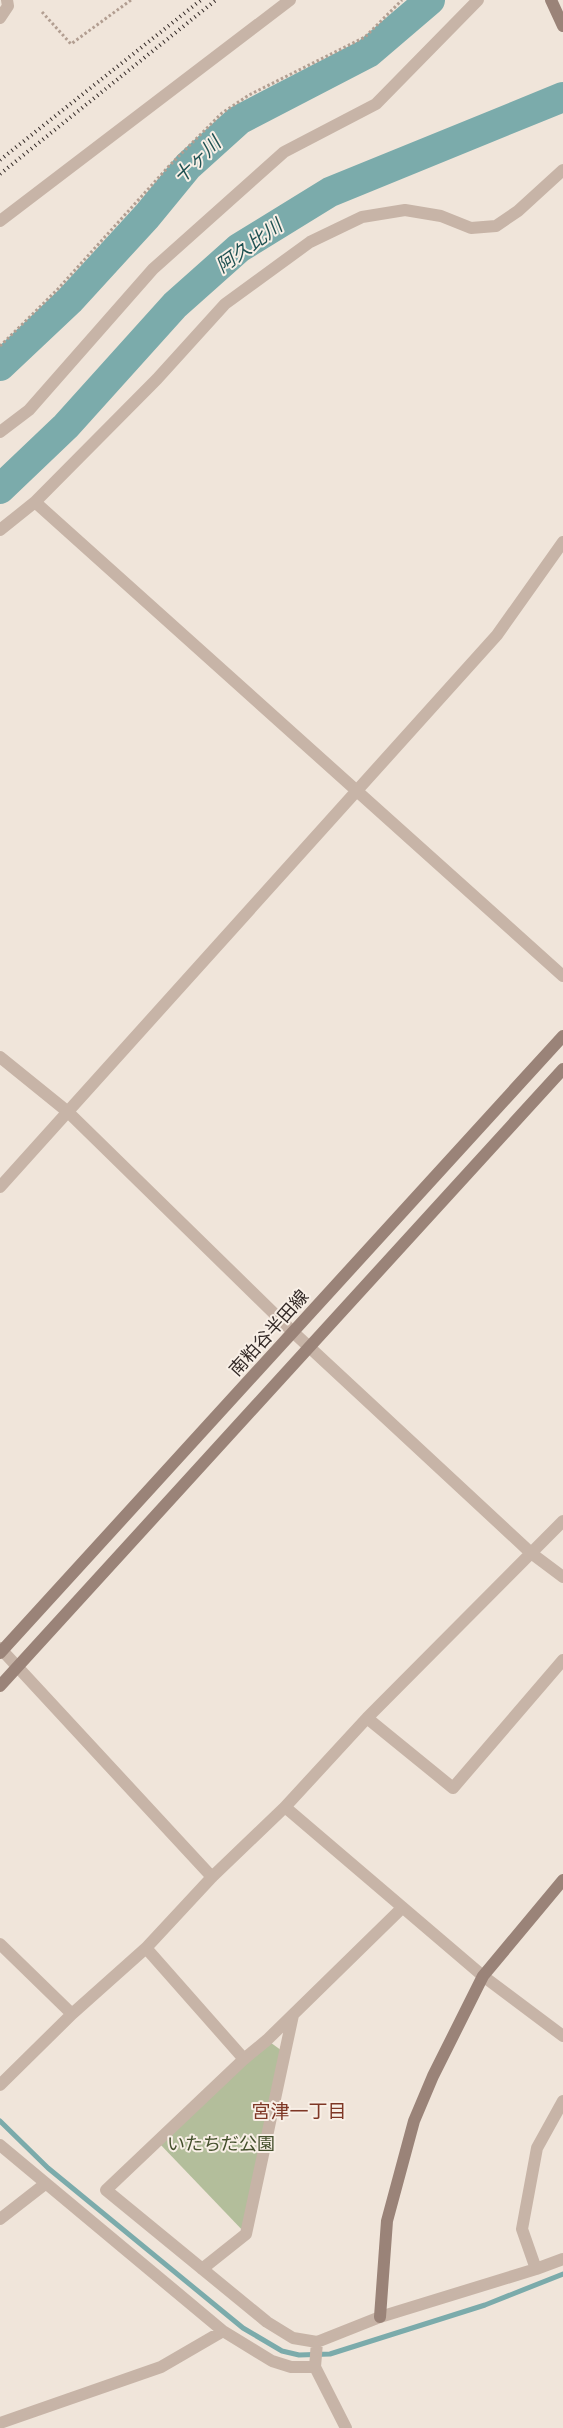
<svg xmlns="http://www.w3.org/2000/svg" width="563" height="2428" font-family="Rubik,'Noto Sans JP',sans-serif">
<rect width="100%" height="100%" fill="#f0e5da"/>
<path fill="#b3be9b" d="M267,2040L285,2053L246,2234L158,2142Z"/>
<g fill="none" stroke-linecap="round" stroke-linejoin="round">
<path stroke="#7babab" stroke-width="5" d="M0,2121L48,2168L243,2328L282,2351L299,2355L330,2354L485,2305L563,2274"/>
<path stroke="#7babab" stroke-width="30" d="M0,366L70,300L147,216L188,166L239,120L368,53L430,0
M0,489L66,426L175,305L239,248L330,192L563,97"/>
<path stroke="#b29e91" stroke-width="3" stroke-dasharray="2.5 2.5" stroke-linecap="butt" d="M42,12L71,44L131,0
M0,346L57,290L169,166L222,113L249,95L365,37L402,0"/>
<path stroke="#c7b4a7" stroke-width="12" d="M0,18L8,6L7,0
M0,221L290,0
M0,432L29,410L153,269L284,152L376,104L478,0
M35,502L563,976
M0,530L35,502L157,379L225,304L310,242L362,217L405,210L441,216L471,228L496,226L518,211L563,170
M0,1057L68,1112L293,1332L531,1553L563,1577
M0,1187L497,635L563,542
M0,1648L212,1877
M367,1718L453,1788L563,1660
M285,1807L483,1976L563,2036
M402,1908L267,2040L244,2059L106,2190L267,2322L293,2338L317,2342L380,2317L536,2269L563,2259
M0,1944L72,2014
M146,1948L244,2059
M0,2085L72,2014L146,1948L212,1877L285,1807L367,1718L563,1521
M0,2145L223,2331L272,2361L291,2367H315
M0,2219L45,2184
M202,2269L246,2234L293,2015
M536,2269L522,2229L537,2148L563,2101
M317,2342L315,2367L346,2428
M0,2423L161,2367L223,2331"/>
<path stroke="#9a8378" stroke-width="12" d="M551,0L563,26
M0,1653L563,1036
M0,1686L563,1069
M380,2317L387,2221L414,2121L433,2076L483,1976L563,1880"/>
<path stroke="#342a27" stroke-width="4" stroke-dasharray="1 4" stroke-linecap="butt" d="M0,160L201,0
M0,174L216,0"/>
</g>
<g text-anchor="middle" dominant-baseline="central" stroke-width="4" stroke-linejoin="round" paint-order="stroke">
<g font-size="18" fill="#342a27" stroke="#f8efe6">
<text transform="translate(269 1333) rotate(-48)">南粕谷半田線</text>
</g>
<g font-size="18" fill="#44502c" stroke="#f8efe6">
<text x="221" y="2144">いたちだ公園</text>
</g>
<g font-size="19" font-style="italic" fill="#1f5152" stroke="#f8efe6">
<text transform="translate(197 160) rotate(-44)">十ヶ川</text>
<text transform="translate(249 246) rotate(-36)">阿久比川</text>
</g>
<g font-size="19" fill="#7e3725" stroke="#f8efe6">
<text x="299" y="2111">宮津一丁目</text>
</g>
</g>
</svg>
